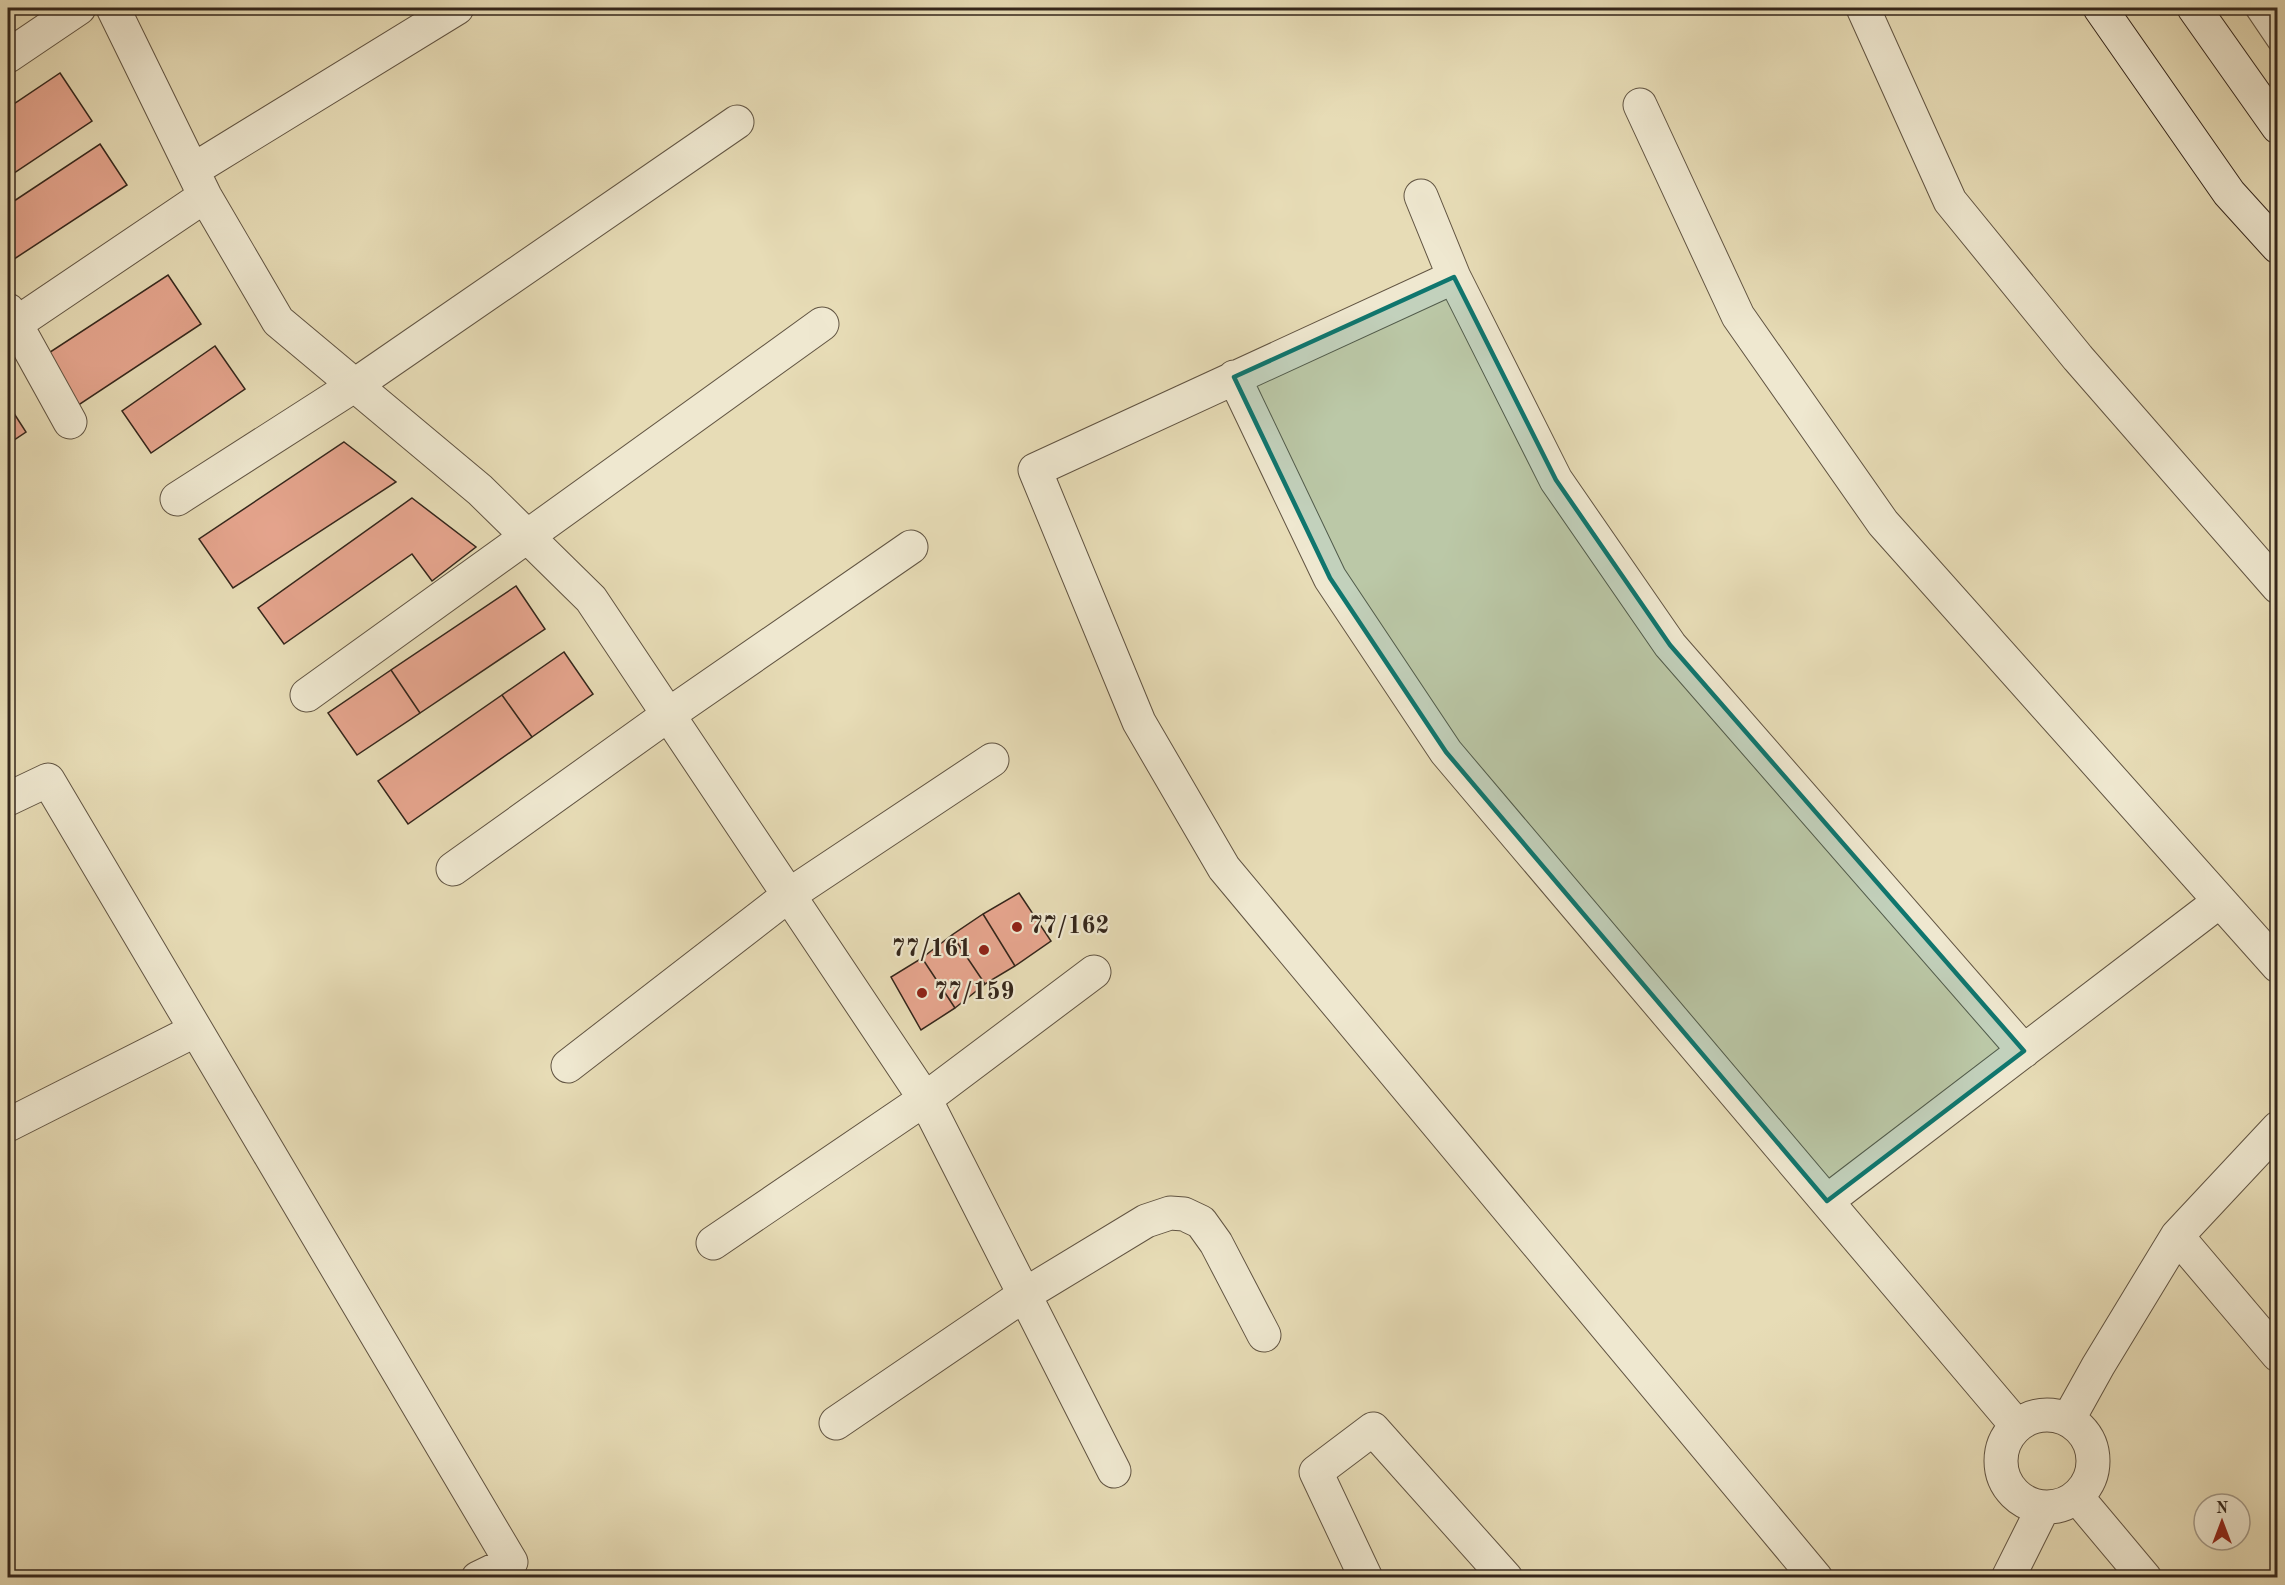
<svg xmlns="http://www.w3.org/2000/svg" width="2285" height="1585" font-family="'Old Standard TT',serif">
<rect width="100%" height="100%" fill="#e7dcb6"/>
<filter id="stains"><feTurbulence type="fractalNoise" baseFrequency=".00333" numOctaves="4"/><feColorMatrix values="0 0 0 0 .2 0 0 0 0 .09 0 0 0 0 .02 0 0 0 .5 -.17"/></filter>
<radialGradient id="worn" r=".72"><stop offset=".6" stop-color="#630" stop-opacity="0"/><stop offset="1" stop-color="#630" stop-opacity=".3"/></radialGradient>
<path fill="#e6a58e" stroke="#34261b" stroke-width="1.5" d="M60,73L92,121L8,177V108Z
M100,144L127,185L8,263V205Z
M168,275L201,324L74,408L41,358Z
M215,346L245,389L151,453L122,411Z
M8,404L26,432L8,444Z
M344,442L396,482L233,588L199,539Z
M412,498L476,547L432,581L412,554L284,644L258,608Z
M516,586L545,629L420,713L391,670Z
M564,652L593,694L532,737L502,695Z
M391,670L420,713L357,755L328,713Z
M502,695L532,737L408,824L378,781Z
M1019,893L1051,941L1015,966L983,914Z
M983,914L1015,966L985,984L952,935Z
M952,935L985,984L955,1008L922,958Z
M922,958L955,1008L921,1030L891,977Z"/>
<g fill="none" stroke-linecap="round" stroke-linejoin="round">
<defs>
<path id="service" d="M2255,8L2278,42"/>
<path id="minor" d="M113,8L205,196L278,321L480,490L591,599L925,1099L1114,1471
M1863,8L1950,201L2078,358L2278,587
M8,56L79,8
M1640,105L1738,316L1883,523L2278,966
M193,170L457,8
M1421,196L1454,277L1556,480L1670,645L2024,1051
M1454,277L1035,470L1139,722L1224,868L1816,1578
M8,310L70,422
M8,329L205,196
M1234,377L1330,578L1446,752L2017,1426
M177,499L355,385L737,122
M307,695L822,324
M8,799L48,780L511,1562L478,1578
M453,869L668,715L911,547
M568,1066L789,895L992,760
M8,1125L196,1030
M1827,1201L2220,901
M2177,1236L2278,1355
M713,1243L925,1099L1094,972
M2001 1461a46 46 0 1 1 92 0a46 46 0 1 1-92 0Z
M2068,1420L2098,1366L2177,1236L2278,1128
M836,1423L1024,1295L1146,1221L1170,1213L1184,1214L1201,1222L1216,1243L1264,1335
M2077,1497L2145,1578
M1366,1578L1316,1472L1373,1429L1506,1578
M2008,1578L2043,1508"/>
<path id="secondary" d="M2100,8L2229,193L2278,247
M2194,8L2278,127"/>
</defs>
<use href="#service" stroke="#615442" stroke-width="22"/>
<use href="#minor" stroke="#615442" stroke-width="35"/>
<use href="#secondary" stroke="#34261b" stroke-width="35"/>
<use href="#service" stroke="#efe8d0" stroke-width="20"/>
<use href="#minor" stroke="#efe8d0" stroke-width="33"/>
<use href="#secondary" stroke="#efe8d0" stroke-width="33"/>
</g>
<path fill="#0f766e" fill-opacity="0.2" stroke="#0f766e" stroke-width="4.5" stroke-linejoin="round" d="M1454,277L1556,480L1670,645L2024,1051L1827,1201L1446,752L1330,578L1234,377Z"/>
<g fill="#8f2418" stroke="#efe8d0" stroke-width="2">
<circle cx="1017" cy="927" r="6"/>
<circle cx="984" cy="950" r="6"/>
<circle cx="922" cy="993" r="6"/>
</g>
<g text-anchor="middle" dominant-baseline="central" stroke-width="4.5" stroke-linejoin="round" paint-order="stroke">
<g font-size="24" font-weight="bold" fill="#34261b" stroke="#efe8d0" text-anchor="start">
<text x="1029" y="927">77/162</text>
<text x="972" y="950" text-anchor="end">77/161</text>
<text x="934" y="993">77/159</text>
</g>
</g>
<rect width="2285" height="1585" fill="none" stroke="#e7dcb6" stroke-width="30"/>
<rect x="9" y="9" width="2267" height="1567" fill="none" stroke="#34261b" stroke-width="3"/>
<rect x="15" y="15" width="2255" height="1555" fill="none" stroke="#34261b" stroke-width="1.5"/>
<g transform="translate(2222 1522)"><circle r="28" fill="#efe8d0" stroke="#a49a88" stroke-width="1.5"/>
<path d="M0-4.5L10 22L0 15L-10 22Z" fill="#8f2418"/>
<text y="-9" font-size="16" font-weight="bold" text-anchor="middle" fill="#34261b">N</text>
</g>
<rect width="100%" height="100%" filter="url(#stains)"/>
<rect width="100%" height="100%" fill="url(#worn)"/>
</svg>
